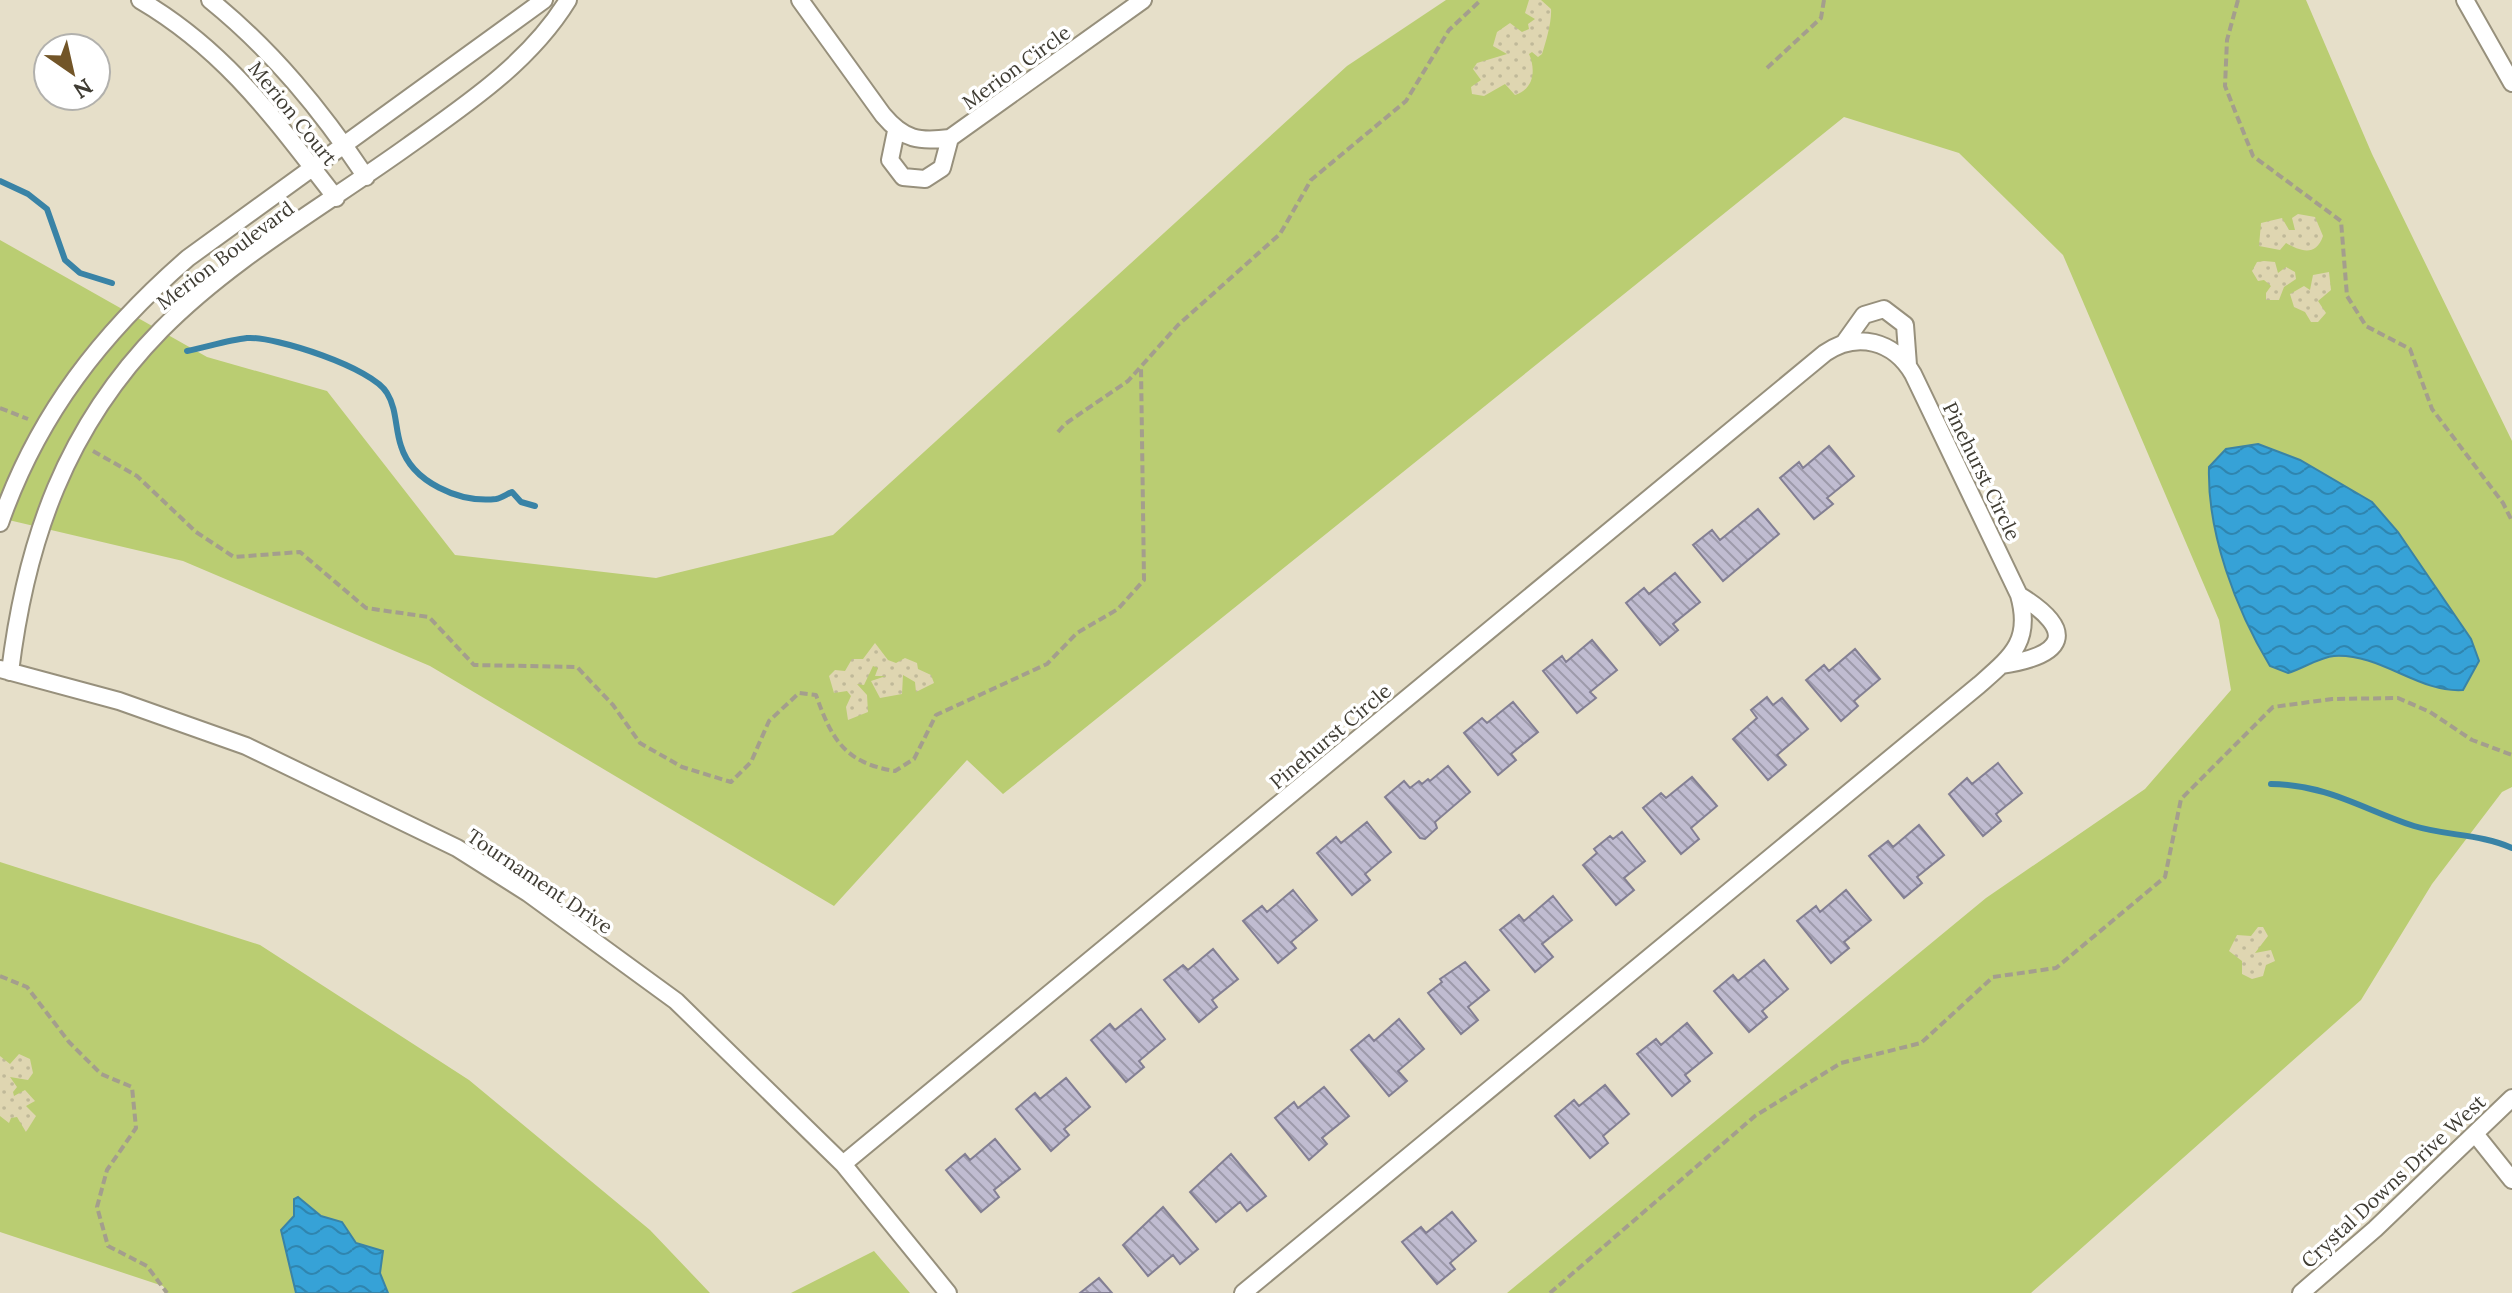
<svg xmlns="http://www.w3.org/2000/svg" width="2512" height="1293" font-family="Lora,serif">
<defs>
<pattern id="sand-dots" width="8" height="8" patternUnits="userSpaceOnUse" patternTransform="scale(2)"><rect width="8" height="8" fill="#dfd6b1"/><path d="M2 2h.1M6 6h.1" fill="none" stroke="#c0b999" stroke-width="1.8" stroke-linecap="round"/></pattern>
<pattern id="water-waves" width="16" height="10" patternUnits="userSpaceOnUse" patternTransform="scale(2)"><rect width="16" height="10" fill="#36a2d7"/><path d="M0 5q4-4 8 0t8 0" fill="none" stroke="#2f85af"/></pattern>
<pattern id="building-back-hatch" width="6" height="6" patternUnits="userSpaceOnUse" patternTransform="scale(2)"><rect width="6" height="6" fill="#c0bcd1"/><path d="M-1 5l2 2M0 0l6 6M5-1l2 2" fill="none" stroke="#9d9aaa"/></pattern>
</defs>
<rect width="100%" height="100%" fill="#e6dfc9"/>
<path fill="#bacd72" d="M1446,0H2306L2372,154L2512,441V787L2502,792L2432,884L2361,1000L2031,1293H1507L1986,898L2145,789L2231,690L2219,620L2063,255L1959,153L1844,117L1003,794L967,760L834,906L430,666L183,561L0,518V240L207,357L327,391L455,555L656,578L833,535L1347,66Z
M0,862L260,945L469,1080L650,1230L710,1293H167L163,1286L0,1232Z
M874,1251L910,1293H791Z"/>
<path fill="url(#sand-dots)" d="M1529,0H1541L1551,9C1552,21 1546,42 1542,54L1538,57L1532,52L1529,54C1536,70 1534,89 1515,95L1505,84L1484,96L1472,94L1471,87L1481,80L1473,69L1477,63L1507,54L1493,46L1497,32L1510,23L1522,32L1529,29L1528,24L1535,19L1525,13Z
M2298,214L2315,217L2323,236C2316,257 2300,251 2286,243L2280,250L2259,246L2261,223L2282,218L2289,230H2295L2292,218Z
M2264,261L2275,262L2278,273L2286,267L2295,272L2296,279L2284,287L2279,300H2266V293L2271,286L2264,280L2258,281L2252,271L2257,262Z
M2329,272L2331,290L2318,301L2326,313L2318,322H2311L2305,312L2294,307L2290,294L2304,286L2310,290L2313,275Z
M875,643L888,660L896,663L905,658L917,663L918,669L931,675L934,683L916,692L915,682L903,675L902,694L880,698L871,681L886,676H875L878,668L873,666L864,685L857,684L867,695L868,712L848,720L846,707L851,696L847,691L834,693L829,676L835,670L845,671L852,659H863Z
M2258,927H2263L2268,936L2255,953L2271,950L2275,961L2266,965L2263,976L2252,979L2242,974V961L2229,951L2237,935L2251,936Z
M19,1054L30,1059L33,1073L28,1080L10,1077L17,1087L13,1092L14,1096L25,1090L35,1101L26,1106L36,1116L26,1132L17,1117L11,1118L9,1123L0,1116V1056L10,1064Z"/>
<path fill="url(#water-waves)" stroke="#3983a6" stroke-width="2" d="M2258,444L2300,460L2372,502L2398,532L2471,639L2479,661L2463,690C2418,693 2381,653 2334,656C2320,657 2302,669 2288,673L2270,666C2236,610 2207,533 2209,467L2226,449Z
M298,1197L321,1216L342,1222L356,1243L383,1251L380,1273L388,1293H296L281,1230L294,1216V1199Z"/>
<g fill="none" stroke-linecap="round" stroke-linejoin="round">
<path stroke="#3983a6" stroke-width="6" d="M0,181L28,194L47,209L65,260L80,273L112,283
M187,351C207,347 228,340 247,338C275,336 373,368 387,393C397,409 395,429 401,446C412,482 459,503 496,499C501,498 507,494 512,492L521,502L535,506
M2271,784C2329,785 2362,809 2414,826C2447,836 2481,834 2512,848"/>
</g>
<path fill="url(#building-back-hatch)" stroke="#837f93" stroke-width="2" d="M1829,446L1854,476L1827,498L1833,504L1814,519L1780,478L1799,462L1803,468Z
M1758,509L1779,534L1723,581L1693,545L1712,530L1720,540Z
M1675,573L1700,602L1673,624L1678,630L1660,645L1626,603L1644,588L1649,594Z
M1592,640L1617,670L1590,692L1596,698L1577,713L1543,671L1562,656L1566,662Z
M1855,649L1880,679L1854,701L1858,706L1841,721L1806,680L1824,665L1829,671Z
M1767,697L1773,705L1782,698L1808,729L1777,755L1786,765L1768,780L1733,739L1757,718L1751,710Z
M1513,702L1538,732L1511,754L1516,760L1498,775L1464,733L1482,718L1487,723Z
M1998,763L2022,793L1996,814L2001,821L1983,836L1949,794L1967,778L1972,784Z
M1448,766L1470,792L1435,822L1437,828L1425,839L1420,838L1385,797L1404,781L1410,788L1419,781L1422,784L1428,779L1430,781Z
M1692,777L1717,806L1691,828L1699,839L1681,854L1643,808L1661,793L1666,798Z
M1367,822L1391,852L1365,874L1370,880L1352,895L1317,853L1336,837L1341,843Z
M1919,825L1944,855L1917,877L1922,883L1904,898L1869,856L1888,841L1893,847Z
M1622,832L1645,861L1624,878L1634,890L1616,905L1583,865L1597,853L1594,849L1610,836L1613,839Z
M1293,890L1317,920L1291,942L1296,948L1278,963L1243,921L1262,906L1267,912Z
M1846,890L1871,920L1844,942L1849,948L1831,963L1797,921L1816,906L1820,912Z
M1553,896L1572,920L1542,944L1553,957L1535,972L1500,930L1519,915L1524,921Z
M1213,949L1238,979L1212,1000L1217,1007L1199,1022L1164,980L1183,965L1188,970Z
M1764,960L1788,989L1762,1011L1767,1017L1749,1032L1714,991L1733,975L1738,981Z
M1465,962L1489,990L1468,1007L1478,1020L1461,1034L1428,993L1442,982L1440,979Z
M1141,1009L1165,1039L1139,1061L1144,1067L1126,1082L1091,1040L1110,1024L1115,1030Z
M1399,1019L1424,1049L1398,1071L1407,1081L1389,1096L1351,1050L1369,1035L1374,1041Z
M1687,1023L1712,1053L1685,1075L1690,1081L1672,1096L1637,1054L1656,1039L1661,1045Z
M1066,1078L1090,1107L1064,1129L1069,1135L1051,1151L1016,1109L1035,1093L1040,1099Z
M1605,1085L1629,1114L1603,1136L1608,1143L1590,1158L1555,1116L1574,1100L1579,1106Z
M1324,1087L1349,1116L1322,1138L1327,1144L1309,1160L1275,1118L1294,1102L1298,1108Z
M995,1139L1020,1169L994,1190L999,1197L981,1212L946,1170L965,1154L970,1160Z
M1231,1154L1266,1196L1247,1211L1240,1202L1216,1222L1190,1192Z
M1163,1207L1198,1249L1180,1264L1173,1255L1148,1276L1123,1245Z
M1452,1212L1476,1241L1450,1263L1455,1269L1437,1284L1402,1242L1421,1227L1426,1233Z
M1099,1278L1112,1293H1080Z"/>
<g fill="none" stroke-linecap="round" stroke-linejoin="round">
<defs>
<path id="street" d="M140,0C227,51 275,120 336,198
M210,0C273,51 321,110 366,177
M800,0L883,115C904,140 919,142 950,138L1143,0
M2465,0L2512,83
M896,131L890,160L903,177L925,179L942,168L950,138
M1844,343L1864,315L1884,309L1905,325L1908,365
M0,523C38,414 102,333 188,258L544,0
M2001,665C2065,656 2078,631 2019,595
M0,669L119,701L246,746L457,848L528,893L676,1001L843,1164L948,1293
M10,672C26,540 66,427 161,330C232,258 326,205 408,146C467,104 530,62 568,0
M2476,1135L2512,1180
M843,1164L1825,353C1857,331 1894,341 1913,374L2019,595C2032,641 2012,656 1979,685L1243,1293
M2301,1293L2375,1229L2512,1098"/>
</defs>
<use href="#street" stroke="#97907c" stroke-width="20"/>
<path stroke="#a49e8d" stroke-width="4" stroke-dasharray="8 4" stroke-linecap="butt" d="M2238,0L2227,40L2225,86L2253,156L2341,221L2347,296L2366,326L2410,349L2432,409L2503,503L2512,521
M1767,68L1821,18L1824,0
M0,408L28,419
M1058,432L1065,424L1128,381L1178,325L1280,234L1311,180L1406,101L1449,30L1481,0
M93,451L137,476L196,532L234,557L300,552L366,608L429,617L474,665L577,667L613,705L640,743L682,767L731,782L751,762L769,721L799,693L816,695C832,740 845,763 895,771L914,759L936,715L1047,664L1077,633L1118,609L1144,580L1141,367
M0,976L27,987L69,1042L101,1074L132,1087L136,1128L107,1170L97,1207L108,1246L147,1266L167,1293
M1550,1293L1755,1116L1841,1063L1921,1043L1993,977L2056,968L2165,877L2181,799L2273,707L2332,699L2398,698L2430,712L2472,740L2512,755"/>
<use href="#street" stroke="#fff" stroke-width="16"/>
</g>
<g text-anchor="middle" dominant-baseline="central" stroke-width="7" stroke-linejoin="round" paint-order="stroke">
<g font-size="20" fill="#3f3c33" stroke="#fff">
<text transform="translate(1016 67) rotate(-36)">Merion Circle</text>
<text transform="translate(293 113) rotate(51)">Merion Court</text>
<text transform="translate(225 255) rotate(-37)">Merion Boulevard</text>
<text transform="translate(1982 471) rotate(64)">Pinehurst Circle</text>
<text transform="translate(1330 736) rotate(-40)">Pinehurst Circle</text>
<text transform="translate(540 881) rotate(34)">Tournament Drive</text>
<text transform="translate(2393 1181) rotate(-43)">Crystal Downs Drive West</text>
</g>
</g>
<g transform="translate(72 72) rotate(146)"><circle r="38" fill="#ffffff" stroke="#b2b1ad" stroke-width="2"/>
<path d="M0-6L14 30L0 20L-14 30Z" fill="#725528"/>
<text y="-12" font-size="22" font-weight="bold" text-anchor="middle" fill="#3f3c33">N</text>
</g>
</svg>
